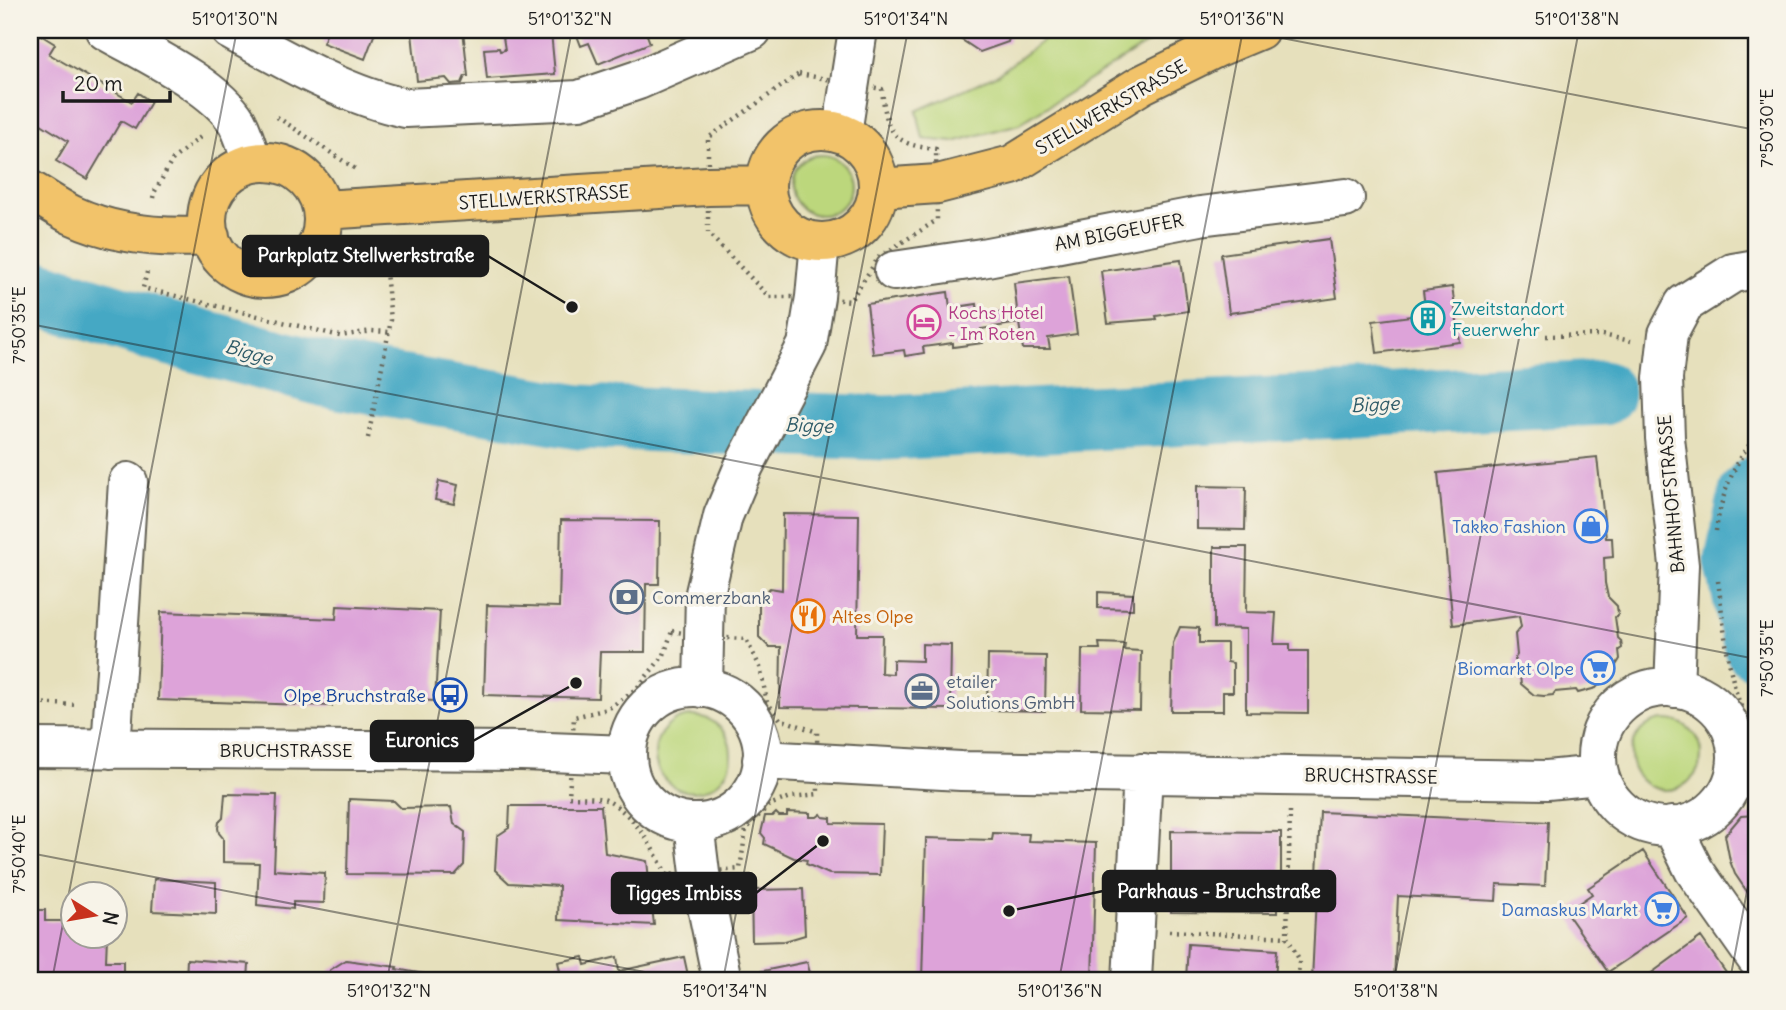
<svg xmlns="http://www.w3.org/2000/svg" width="1786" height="1010" font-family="Delius,sans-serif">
<rect width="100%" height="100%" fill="#f7f3e8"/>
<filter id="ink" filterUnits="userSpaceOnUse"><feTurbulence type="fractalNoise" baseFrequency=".0143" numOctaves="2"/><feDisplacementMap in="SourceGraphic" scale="14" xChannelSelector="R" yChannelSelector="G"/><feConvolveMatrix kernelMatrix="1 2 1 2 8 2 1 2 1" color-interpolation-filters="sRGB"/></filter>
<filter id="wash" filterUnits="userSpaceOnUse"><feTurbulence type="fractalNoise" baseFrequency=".00686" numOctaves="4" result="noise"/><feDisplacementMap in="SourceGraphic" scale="28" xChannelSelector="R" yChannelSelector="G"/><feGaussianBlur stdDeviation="1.57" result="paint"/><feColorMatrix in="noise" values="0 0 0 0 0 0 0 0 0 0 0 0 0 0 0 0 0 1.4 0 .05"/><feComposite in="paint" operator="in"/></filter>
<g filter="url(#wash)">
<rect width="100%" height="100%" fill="#e6e0bc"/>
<path fill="#bcd77c" stroke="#6c7a4c" stroke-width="2" d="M1057,30H1166L1167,33L1153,40L1019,124L953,142L923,139L917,111L998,74Z
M791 185a30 30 0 1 1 60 0a30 30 0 1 1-60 0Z
M655 754a38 38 0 1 1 76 0a38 38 0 1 1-76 0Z
M1631 755a35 35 0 1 1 70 0a35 35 0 1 1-70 0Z"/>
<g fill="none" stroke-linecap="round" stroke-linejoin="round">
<path stroke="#44a8c4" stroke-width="65" d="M30,290L154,329L327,375L579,417L885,428L1602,393
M1756,488L1751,494L1737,561L1756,647"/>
</g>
<g id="blocks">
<path fill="#dda3d9" d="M328,30H376L365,59L323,43Z
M446,30H463L468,76H465L462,83L451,84L446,78L417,81L412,33Z
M575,30H645L650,43L598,64L589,43L581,46Z
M956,30H1011L1008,42L980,52L959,38Z
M551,32L555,74L487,79L484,49L499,48L500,51L505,50L503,37Z
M39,34L55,44L49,54L132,102L138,93L151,102L135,129L121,121L87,179L56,161L68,141L30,117V84L33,78L30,76V51Z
M1329,239L1337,298L1229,313L1221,254Z
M1181,260L1188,311L1156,316L1157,319L1108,323L1101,271Z
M1069,276L1077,334L1048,338L1050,349H1023L1019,323L981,329L983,343L953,347V343L923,347L924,353L905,356L904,350L873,354L867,304L948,292L950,308L977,304L978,315L1017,310L1014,283Z
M1452,287L1460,342L1377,353L1373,321L1426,314L1423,291Z
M1597,457L1606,538H1612L1613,557L1604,558L1605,583L1608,597L1617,606L1618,615L1615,617L1618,638L1621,641L1622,648L1619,650L1620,659L1608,678L1604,679L1596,688L1578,693L1576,690L1555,692L1553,695L1544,696L1534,695L1521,684L1519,668L1515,666V658L1517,655L1515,634L1521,627L1519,616L1453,625L1438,473Z
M439,481L458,485L454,504L435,500Z
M1197,486L1246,487L1245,530L1197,529Z
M783,514L859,515L857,635H882L881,673L893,674V660L922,661V644L951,645L950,709L780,707L781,647H769L759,637V597L770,588L782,590Z
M561,520L660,521L659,584H646L645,652H600L598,698L484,695L487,605L559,607Z
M1214,547H1247L1246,612L1276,613L1274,644H1290V651H1308V713L1246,712V629L1214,628Z
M1098,592L1133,594V609L1098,608Z
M337,606L440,611L435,701L332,696V706L158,700L161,612L336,619Z
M1180,627L1199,628V643H1227V662L1233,663V692H1223V711H1171L1173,643Z
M1099,643L1125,644L1124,650L1141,651L1140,710L1081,709L1082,649H1100Z
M988,655L1046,656L1045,711L987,710Z
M225,794L277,795L274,870L325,873L324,903L293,902V909L257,905L259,863L223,862V838L219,833L218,828L219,822L223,818Z
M349,799L394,801L401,808L451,807L454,824L465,832L464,865L455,875L347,874Z
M510,806H601L605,853L647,861L654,925L558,920L559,886L509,883L495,870L497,836L509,828Z
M787,812L810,813V817H817L821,814L823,817L831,818V823L882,824L880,875L829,874L806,864L807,860L794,858L764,844L765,838L761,833L765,816H773L776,813L779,816H787Z
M1320,812L1548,822L1545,886L1497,884L1496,901L1398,896L1394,980H1312Z
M1756,815V905L1735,874L1730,861L1725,835L1741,816Z
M1171,831L1281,832V882H1277V913L1171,912Z
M993,833L1029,834L1028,841L1096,843L1092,980H922L926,838L992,840Z
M1643,851L1688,918L1608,972L1566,912L1592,894L1588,888Z
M154,879L216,882V914L152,911Z
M803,889L805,935L785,941L752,942L751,890Z
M30,910H45V921H74V936H107L106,961H123V980H30Z
M1701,937L1731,980H1642Z
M1188,944L1277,950L1275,980H1186Z
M583,957L585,965L617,957L619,971L684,957L689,980H562L558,962Z
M187,959L249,964L248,980H186Z
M346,960L397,967L396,969L430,975L429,980H329L330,970Z
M807,962L812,980H760L758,972Z"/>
</g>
</g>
<g filter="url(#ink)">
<use href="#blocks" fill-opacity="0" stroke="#636154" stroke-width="2"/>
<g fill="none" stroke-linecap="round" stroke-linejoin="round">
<defs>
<path id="minor" d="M105,30C143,52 215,85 237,122C244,135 248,149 252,163
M230,30C281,58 348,97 406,108L579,100L638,80L752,30
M842,133L858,30
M894,271L982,258L1200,216L1345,198
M627 755a68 68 0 1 1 136 0a68 68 0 1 1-136 0Z
M1597 757a70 70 0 1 1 140 0a70 70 0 1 1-140 0Z
M703,688L705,593L723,516L744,466L807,345L815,297L820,242
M1674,688L1679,565L1665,438L1663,378L1668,334L1684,304L1733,273L1756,269
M30,748L522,751L627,755
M111,749L128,482
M762,760L961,771L1547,780L1599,775
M694,824L700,873L722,980
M1672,826L1694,870L1756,958
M1132,980L1143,773"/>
<path id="major" d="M766 186a56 56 0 1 1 112 0a56 56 0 1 1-112 0Z
M207 220a58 58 0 1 1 116 0a58 58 0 1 1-116 0Z
M878,188L938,184L1012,165L1141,85L1216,48L1259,30
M30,190C44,198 58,208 72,215C115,235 163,239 210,236
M323,210L708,186L766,185"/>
</defs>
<use href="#minor" stroke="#636154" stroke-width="42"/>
<use href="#major" stroke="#636154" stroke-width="42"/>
<path stroke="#636154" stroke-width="4.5" stroke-dasharray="2 5" stroke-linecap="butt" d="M799,74L882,89C886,131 892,145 936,149L937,220L879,257L850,301L815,297H769L708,233V138Z
M277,117L357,170
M153,198L154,193L173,159L203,135
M147,272L143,288L340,336L372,331L389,332
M1546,336L1602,335L1631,341
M368,438L391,320L383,244
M1716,531C1720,499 1734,461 1756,437
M1718,581C1723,614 1729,711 1756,727
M672,631L704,637L746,639L760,667L767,702L780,719L817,732L818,794L791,797L769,805L746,829L740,869L667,875C653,849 636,816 608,801C599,796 581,798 569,797L574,717L608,709L637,688L664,655Z
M30,703L78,705
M1290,811L1287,937L1299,959L1298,980
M1169,931L1287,937"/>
<use href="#minor" stroke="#fff" stroke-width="38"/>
<use href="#major" stroke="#f2c36a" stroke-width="38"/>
</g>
</g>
<path fill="none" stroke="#1c1c1c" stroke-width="2" stroke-opacity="0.45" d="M1240,30L1756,130M30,324L1756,659M30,853L686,980M52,980L237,30M387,980L572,30M723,980L908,30M1059,980L1243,30M1394,980L1579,30M1730,980L1756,844"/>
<defs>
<symbol id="building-ring" viewBox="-11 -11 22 22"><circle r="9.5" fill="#f7f3e8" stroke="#0f9aa8" stroke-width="1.5"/><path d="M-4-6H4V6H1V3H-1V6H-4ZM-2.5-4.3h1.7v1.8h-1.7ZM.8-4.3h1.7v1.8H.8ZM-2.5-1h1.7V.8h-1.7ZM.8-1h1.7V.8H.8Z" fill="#0f9aa8"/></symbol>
<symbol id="hotel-ring" viewBox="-11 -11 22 22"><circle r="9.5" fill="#f7f3e8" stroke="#d1479c" stroke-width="1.5"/><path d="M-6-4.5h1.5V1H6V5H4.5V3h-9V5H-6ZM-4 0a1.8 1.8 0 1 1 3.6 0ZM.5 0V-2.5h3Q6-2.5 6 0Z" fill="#d1479c"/></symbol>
<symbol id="shop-ring" viewBox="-11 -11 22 22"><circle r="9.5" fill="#f7f3e8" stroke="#3f7fe0" stroke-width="1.5"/><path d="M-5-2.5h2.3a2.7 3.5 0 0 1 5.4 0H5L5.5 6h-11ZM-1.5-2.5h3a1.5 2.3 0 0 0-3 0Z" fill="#3f7fe0"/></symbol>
<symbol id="bank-ring" viewBox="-11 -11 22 22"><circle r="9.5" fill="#f7f3e8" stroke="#5c6f8a" stroke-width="1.5"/><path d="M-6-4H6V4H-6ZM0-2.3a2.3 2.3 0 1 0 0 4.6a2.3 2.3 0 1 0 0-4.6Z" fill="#5c6f8a"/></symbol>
<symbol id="restaurant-ring" viewBox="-11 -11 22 22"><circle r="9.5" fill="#f7f3e8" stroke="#e8710a" stroke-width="1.5"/><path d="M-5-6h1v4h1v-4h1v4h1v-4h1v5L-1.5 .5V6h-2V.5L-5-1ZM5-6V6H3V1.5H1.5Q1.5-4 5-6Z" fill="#e8710a"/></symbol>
<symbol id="supermarket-ring" viewBox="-11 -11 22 22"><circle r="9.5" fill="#f7f3e8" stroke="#3f7fe0" stroke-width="1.5"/><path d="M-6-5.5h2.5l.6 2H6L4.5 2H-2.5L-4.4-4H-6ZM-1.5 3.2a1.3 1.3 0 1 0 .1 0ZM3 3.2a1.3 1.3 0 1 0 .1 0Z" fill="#3f7fe0"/></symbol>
<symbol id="office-ring" viewBox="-11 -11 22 22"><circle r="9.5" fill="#f7f3e8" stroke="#5c6f8a" stroke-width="1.5"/><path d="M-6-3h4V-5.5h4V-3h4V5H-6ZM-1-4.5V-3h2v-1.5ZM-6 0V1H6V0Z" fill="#5c6f8a"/></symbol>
<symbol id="bus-ring" viewBox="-11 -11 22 22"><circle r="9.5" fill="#f7f3e8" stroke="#1a4fb4" stroke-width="1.5"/><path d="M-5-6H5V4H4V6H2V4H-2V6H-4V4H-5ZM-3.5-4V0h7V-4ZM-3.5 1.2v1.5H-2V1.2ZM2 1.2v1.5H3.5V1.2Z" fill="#1a4fb4"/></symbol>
</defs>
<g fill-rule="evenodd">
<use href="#building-ring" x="1409" y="299" width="38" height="38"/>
<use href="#hotel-ring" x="905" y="303" width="38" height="38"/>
<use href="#shop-ring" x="1572" y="507" width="38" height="38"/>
<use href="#bank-ring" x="608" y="578" width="38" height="38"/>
<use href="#restaurant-ring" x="789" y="597" width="38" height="38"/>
<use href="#supermarket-ring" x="1579" y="649" width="38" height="38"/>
<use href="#office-ring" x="903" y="672" width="38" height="38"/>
<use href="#bus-ring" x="431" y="676" width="38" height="38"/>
<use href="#supermarket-ring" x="1643" y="890" width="38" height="38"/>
</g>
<g text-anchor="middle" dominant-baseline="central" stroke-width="6" stroke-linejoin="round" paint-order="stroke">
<g font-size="18" fill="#1c1c1c" stroke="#f7f3e8">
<text transform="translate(1111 107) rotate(-30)">STELLWERKSTRASSE</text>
<text transform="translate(544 197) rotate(-4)">STELLWERKSTRASSE</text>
<text transform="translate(1119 232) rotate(-11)">AM BIGGEUFER</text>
<text transform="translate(1671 494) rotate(-95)">BAHNHOFSTRASSE</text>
<text x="286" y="750">BRUCHSTRASSE</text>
<text transform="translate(1371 776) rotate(1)">BRUCHSTRASSE</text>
</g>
<g font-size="18" fill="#0d838f" stroke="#f7f3e8" text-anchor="start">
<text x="1452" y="308">Zweitstandort<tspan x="1452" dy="21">Feuerwehr</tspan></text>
</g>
<g font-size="18" fill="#b23c85" stroke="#f7f3e8" text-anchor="start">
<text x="948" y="312">Kochs Hotel<tspan x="948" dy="21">- Im Roten</tspan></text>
</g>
<g font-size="18" fill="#366cbe" stroke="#f7f3e8" text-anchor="end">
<text x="1566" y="526">Takko Fashion</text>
<text x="1574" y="668">Biomarkt Olpe</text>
<text x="1638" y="909">Damaskus Markt</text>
</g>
<g font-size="18" fill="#4e5e75" stroke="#f7f3e8" text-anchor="start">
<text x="652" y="597">Commerzbank</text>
<text x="946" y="681">etailer<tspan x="946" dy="21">Solutions GmbH</tspan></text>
</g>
<g font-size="18" fill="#c56008" stroke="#f7f3e8" text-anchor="start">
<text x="832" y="616">Altes Olpe</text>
</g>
<g font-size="18" fill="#164399" stroke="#f7f3e8" text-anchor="end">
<text x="426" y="695">Olpe Bruchstraße</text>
</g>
<g font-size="19" font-style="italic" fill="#2e5b68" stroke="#f7f3e8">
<text transform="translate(249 352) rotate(16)">Bigge</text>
<text transform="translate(1375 404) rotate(-3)">Bigge</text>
<text transform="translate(809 425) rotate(2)">Bigge</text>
</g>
</g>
<path fill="none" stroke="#1c1c1c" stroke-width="2.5" d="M572 307L488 256M576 683L473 741M1009 911L1103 891M823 841L756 893"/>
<g fill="#1c1c1c" stroke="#f7f3e8" stroke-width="2.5">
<circle cx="572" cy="307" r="7"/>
<circle cx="576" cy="683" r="7"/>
<circle cx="1009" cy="911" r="7"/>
<circle cx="823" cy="841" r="7"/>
</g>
<g fill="#1c1c1c" stroke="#1c1c1c" stroke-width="2.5">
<rect x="243" y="236" width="245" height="40" rx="7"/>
<rect x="371" y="721" width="102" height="40" rx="7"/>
<rect x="1103" y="871" width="232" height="40" rx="7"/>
<rect x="612" y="873" width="144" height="40" rx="7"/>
</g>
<g font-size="19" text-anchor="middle" font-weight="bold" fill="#fff">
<text x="366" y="262">Parkplatz Stellwerkstraße</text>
<text x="422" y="747">Euronics</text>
<text x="1219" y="898">Parkhaus - Bruchstraße</text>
<text x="684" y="900">Tigges Imbiss</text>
</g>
<rect width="1786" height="1010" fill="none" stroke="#f7f3e8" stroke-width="77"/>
<g transform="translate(94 915) rotate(101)"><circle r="33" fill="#f7f3e8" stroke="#9f9d96" stroke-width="2"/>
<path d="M0-5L12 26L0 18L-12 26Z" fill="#c8321e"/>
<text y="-10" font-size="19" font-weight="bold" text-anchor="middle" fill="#1c1c1c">N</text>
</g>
<path d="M63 91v10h107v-10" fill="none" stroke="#1c1c1c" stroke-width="3.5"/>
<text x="74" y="91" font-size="21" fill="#1c1c1c" stroke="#f7f3e8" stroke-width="5" paint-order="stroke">20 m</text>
<rect x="38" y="38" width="1710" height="934" fill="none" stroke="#1c1c1c" stroke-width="2.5"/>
<g font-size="18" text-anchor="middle" fill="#1c1c1c">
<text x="235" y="25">51°01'30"N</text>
<text x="570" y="25">51°01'32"N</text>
<text x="906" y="25">51°01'34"N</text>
<text x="1242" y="25">51°01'36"N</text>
<text x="1577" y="25">51°01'38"N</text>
<text transform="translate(1767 128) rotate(-90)" y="6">7°50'30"E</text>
<text transform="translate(19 325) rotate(-90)" y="6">7°50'35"E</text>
<text transform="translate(1767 658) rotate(-90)" y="6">7°50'35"E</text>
<text transform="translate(19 854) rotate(-90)" y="6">7°50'40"E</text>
<text x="389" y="997">51°01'32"N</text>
<text x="725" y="997">51°01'34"N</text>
<text x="1060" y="997">51°01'36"N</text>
<text x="1396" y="997">51°01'38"N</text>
</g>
</svg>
